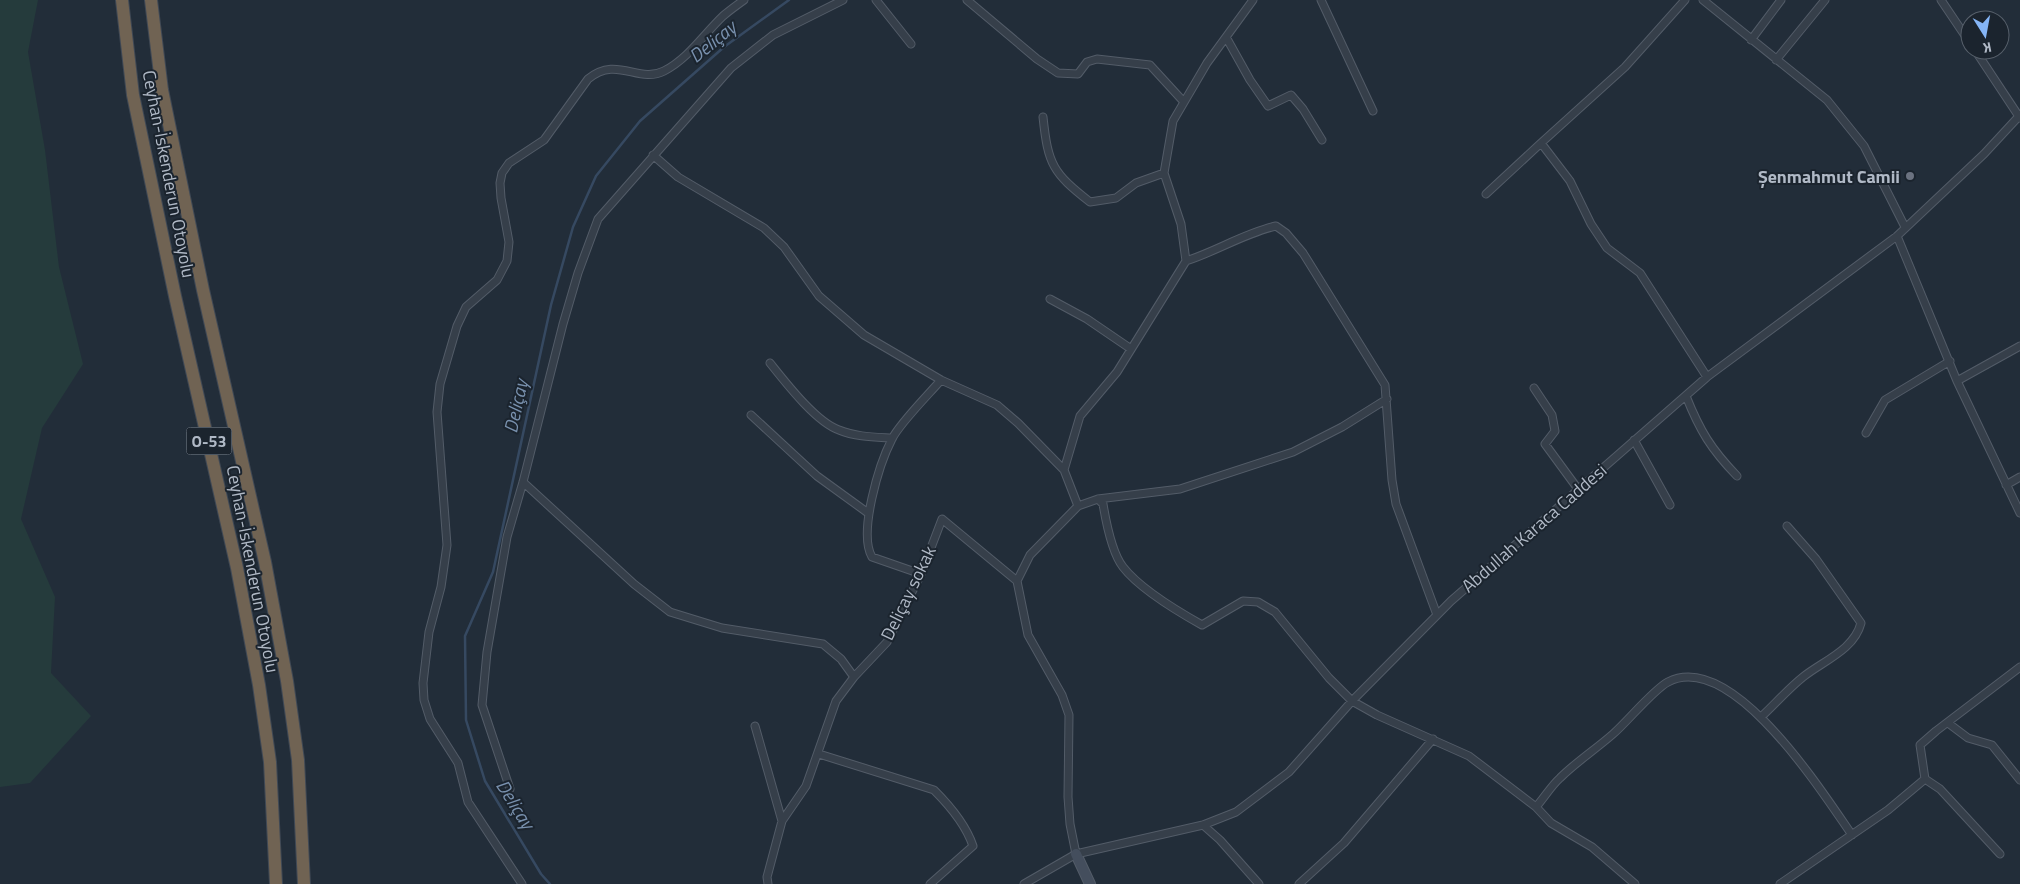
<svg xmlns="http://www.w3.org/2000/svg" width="2020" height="884" font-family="'Titillium Web',sans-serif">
<rect width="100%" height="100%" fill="#222d39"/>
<path fill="#253b3c" d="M0,0H38L28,52L45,150L59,267L83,364L42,428L21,519L55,597L51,673L91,716L30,783L0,787Z"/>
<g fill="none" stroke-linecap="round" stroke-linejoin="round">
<path stroke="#364961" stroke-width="2.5" d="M550,884L541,874L485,781L466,720L465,636L493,572L551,305L573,227L596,176L640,121L724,47L789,0"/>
<defs>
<path id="street" d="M876,0L911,44
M967,0L1037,59L1058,73L1078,74L1087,62L1097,59L1150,65L1183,101
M1321,0L1373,111
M1685,0L1625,67L1541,143L1570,181L1591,224L1607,248L1640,273L1707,377
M1703,0L1827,100L1864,146L1905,227
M1941,0L1970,43
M1226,37L1250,80L1268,106L1291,95L1303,109L1322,140
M1751,40L1781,0
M1975,50L2020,118
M1776,60L1825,0
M1043,117C1048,165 1053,173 1090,202L1116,198L1136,183L1164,173
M653,155L678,177L764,228L784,247L819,296L864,335L941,380L997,405L1018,423L1064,470
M1486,194L1541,143
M1897,236L1957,381L2020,513
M1186,261C1217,251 1245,233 1276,226L1286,233L1303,253L1385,385L1392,480L1396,504L1437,615
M1050,299L1087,319L1131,349
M770,363C786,383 816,422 839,430C856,437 874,437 892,438
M1957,381L2020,346
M1534,388L1552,415L1555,431L1545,444L1578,489
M1686,396C1700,431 1711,449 1737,476
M751,415L817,476L868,513
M1866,433L1885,400L1950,361
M1634,440L1670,505
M523,482L634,584L670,612L722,628L823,644L841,659L854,677
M2006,485L2020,477
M1098,499L1103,504C1106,522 1112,553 1123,567C1140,589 1177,611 1202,625L1243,601L1258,602L1275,612L1329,678L1352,701L1377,715L1469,756L1536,807L1551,823L1592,847L1635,884
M1078,506L1064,470L1080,416L1117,372L1186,261L1181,224L1164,173L1173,121L1207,63L1253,0
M921,574L872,557C858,533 879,464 892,439C899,424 929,394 941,380
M1761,717C1775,704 1788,689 1803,677C1823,661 1854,650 1861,623L1816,559L1787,526
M1948,723L1968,738L1992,745L2020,780
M755,726L782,821
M819,754L934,790C949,805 966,825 973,846L930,884
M1925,779L1940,789L2000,854
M510,789L482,705L487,652L507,537L523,482L563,324L578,273L598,219L731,68L773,35L843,0
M1536,807C1544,798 1551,786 1560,778C1576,762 1596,749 1613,734C1627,722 1654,689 1668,682C1732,649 1822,792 1852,835
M1203,825L1220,840L1259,884
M1076,854L1070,824L1068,797L1069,715L1062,695L1028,635L1017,581L1030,555L1078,506L1098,499L1180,489L1293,452L1342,427L1387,399
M522,884L468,802L458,763L430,719L424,700L423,683L429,632L441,587L447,545L437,412L440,384L457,326L466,307L497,280L507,261L509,242L501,198L500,183L502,173L509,163L544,140L588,79C617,55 638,84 664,71C688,59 704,34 723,16C730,10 737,5 744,0
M768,884L767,877L782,821L806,786L836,701L854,677L887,642L921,574L942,519L1017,581
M1024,884L1076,854L1203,825L1236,812L1289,772L1352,701L1451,601L1707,377L1897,236L1984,154L2020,115
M1299,884L1344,843L1433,739
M1780,884L1888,810L1925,779L1920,745L1936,731L2020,667"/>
<path id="secondary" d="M1076,854L1090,884"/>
<path id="highway" d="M122,0L133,95L175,296L237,568L259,685L270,762L276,884
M151,0L162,90L203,290L265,562L287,681L298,760L304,884"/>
</defs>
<use href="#street" stroke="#535c68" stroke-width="9"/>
<use href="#secondary" stroke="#535c68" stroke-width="12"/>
<use href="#highway" stroke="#404955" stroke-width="14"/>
<use href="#street" stroke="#363f4a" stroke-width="7"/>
<use href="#secondary" stroke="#444e5d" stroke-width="10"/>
<use href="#highway" stroke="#706353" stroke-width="12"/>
</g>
<circle fill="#6b7280" stroke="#1b242e" stroke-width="2" cx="1910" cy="176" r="5"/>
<g text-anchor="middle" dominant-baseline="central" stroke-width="4" stroke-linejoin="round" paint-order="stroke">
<rect fill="#1b242e" stroke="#838c98" stroke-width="1" x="186.5" y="427.5" width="45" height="27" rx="4"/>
<g font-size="16" font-weight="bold" fill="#b0b9c6">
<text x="209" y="441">O-53</text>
</g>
<g font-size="18" fill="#b0b9c6" stroke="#1b242e">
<text transform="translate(169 174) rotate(79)">Ceyhan-İskenderun Otoyolu</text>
<text transform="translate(1534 528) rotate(-41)">Abdullah Karaca Caddesi</text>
<text transform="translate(253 569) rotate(79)">Ceyhan-İskenderun Otoyolu</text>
<text transform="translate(908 593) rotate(-64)">Deliçay sokak</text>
</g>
<g font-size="18" font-weight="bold" fill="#b0b9c6" stroke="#1b242e" text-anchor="end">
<text x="1900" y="176">Şenmahmut Camii</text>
</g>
<g font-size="19" font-style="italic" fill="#7991ae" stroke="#1b242e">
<text transform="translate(712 41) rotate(-39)">Deliçay</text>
<text transform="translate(515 406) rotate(-78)">Deliçay</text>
<text transform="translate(516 804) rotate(58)">Deliçay</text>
</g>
</g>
<g transform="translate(1985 35) rotate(169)"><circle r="24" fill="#1b242e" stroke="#57606b"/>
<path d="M0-4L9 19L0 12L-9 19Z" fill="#85b5f6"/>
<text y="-8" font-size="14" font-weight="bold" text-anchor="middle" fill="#b0b9c6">K</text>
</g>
</svg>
